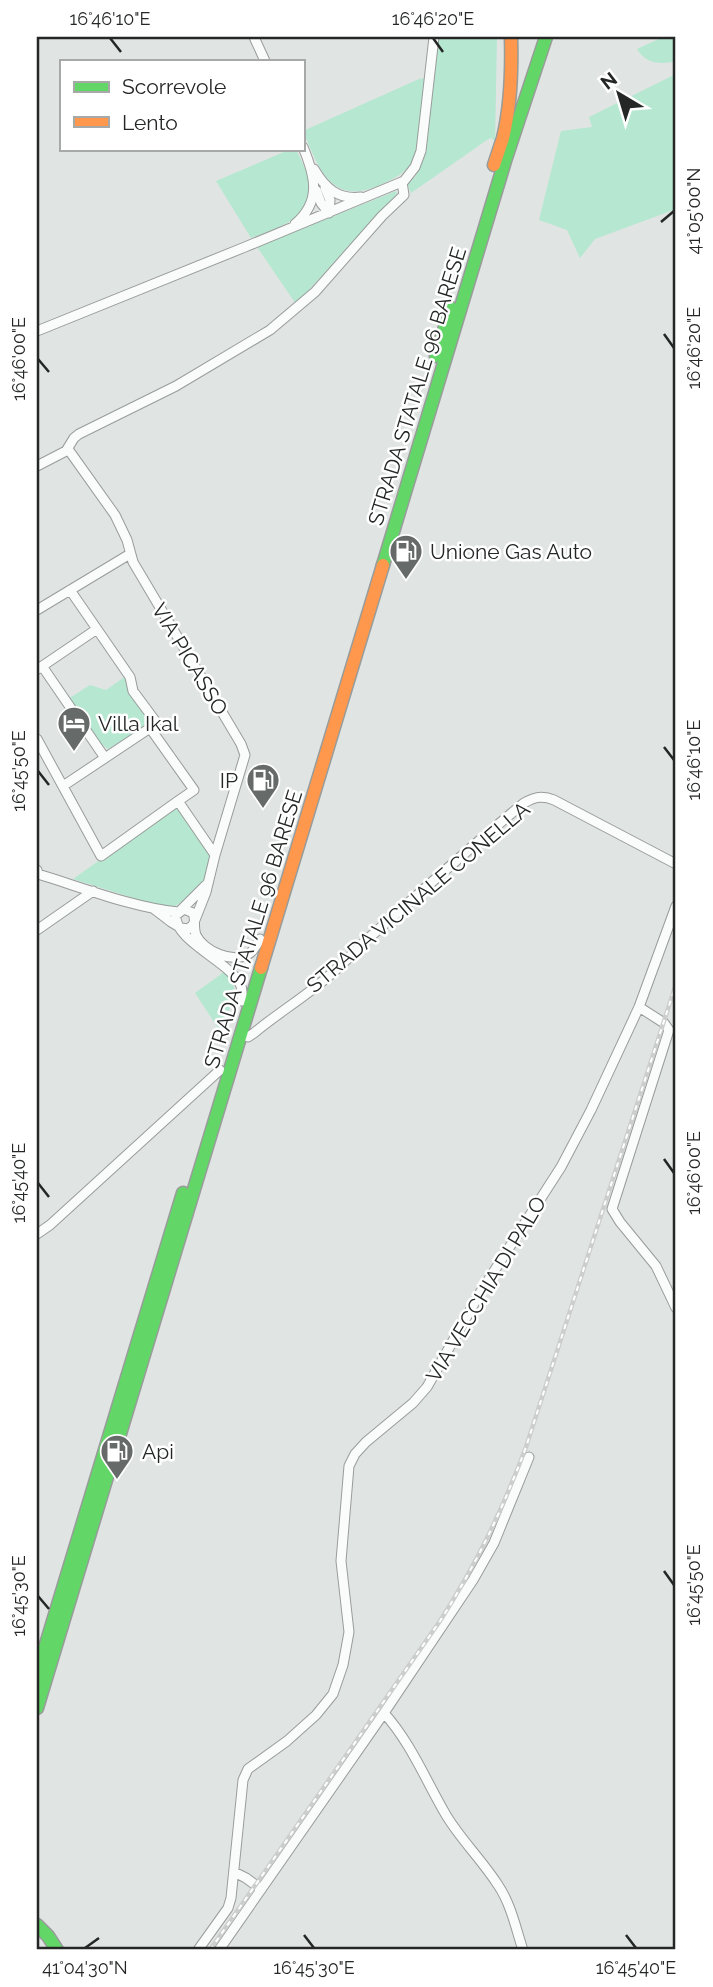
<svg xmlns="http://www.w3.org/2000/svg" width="713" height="1987" font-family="Raleway,sans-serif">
<rect width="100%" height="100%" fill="#e0e5e3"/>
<path fill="#b5e7d1" d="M438,37H497L495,141L491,138L487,140L411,193L407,183L415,177L425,156Z
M663,37H676V61C660,65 646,64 637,49Z
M676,74V209L595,239L580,258L567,230L539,220L561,131L592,127L589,117Z
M425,78C423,96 421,144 414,158C408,172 395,178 382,184C331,208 319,168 303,131L419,79Z
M291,149H296C300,159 307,170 309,180C318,217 277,228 251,238L216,181Z
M396,191L397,194L393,198L296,304L257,247Z
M126,676L149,720L147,726L108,749L98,741L68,699L90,685L106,690Z
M178,805L212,854C205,877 207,884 186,898C179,904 174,908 165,908L73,879Z
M224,972L232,980L235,991L222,1034L195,993Z"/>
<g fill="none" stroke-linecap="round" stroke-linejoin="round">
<defs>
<path id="street" d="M254,37L265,61
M314,169C325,188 338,200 361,197
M316,190L321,203L329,213L330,200L325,188
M295,224C322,201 315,176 303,147
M37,331L245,247L404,181L415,167L421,151L434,37
M68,449L115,515L127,540L133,562L241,744L245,755L215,855L206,892L193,925L188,929L181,928L171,922L154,909
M37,466L66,451L74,438L79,434L176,386L270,330L315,292L382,216L404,195L402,182
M70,590L130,677L133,691L156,722L150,728L194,790L178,801L215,855
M37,610L130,554
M42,666L105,758
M38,669L97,629
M37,739L101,856L178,801
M63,786L150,728
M37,870L38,874C81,887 134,908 178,912
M181,910L206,885
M37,930L93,891
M242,1001C242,995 243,989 240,984C230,962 173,940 176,915L184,909L193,913C196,920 193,927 196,935C203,951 234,965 250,953C254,950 257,944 260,939
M639,1007L664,1023L669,1030L612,1209L620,1222L656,1266L676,1308
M241,1035L248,1037L254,1033C279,1012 307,996 331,974C345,963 356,949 370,937C421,892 471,846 524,803C535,797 542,795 554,800L676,864
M37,1234L50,1225L220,1070
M384,1713C411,1743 426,1781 446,1815C461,1840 482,1860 498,1885C511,1904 516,1929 523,1950
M234,1872L246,1878L261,1889
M198,1950L228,1908L231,1898L243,1780L248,1769L287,1741L316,1715L333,1694L343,1665L349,1632L341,1561L349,1466L355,1454L366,1442L413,1403L427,1387L480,1293L561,1167L591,1110L639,1007L676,906
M219,1950L384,1713L473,1580L494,1543L529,1457"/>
<path id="fast" d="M436,356L451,308
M383,565L505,161L546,37
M37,1674L183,1193
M37,1708L261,968
M37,1925L48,1936L57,1950"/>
<path id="slow" d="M494,165C497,156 500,147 503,138C511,105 512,71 511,37
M261,968L383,565"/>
</defs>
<use href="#street" stroke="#989c9a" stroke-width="11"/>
<use href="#fast" stroke="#989c9a" stroke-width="15"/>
<use href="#slow" stroke="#989c9a" stroke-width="15"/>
<use href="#street" stroke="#fafbfb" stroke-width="9"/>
<use href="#fast" stroke="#63d668" stroke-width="12"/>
<use href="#slow" stroke="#ff974d" stroke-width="12"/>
<defs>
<path id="rail" d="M210,1950L440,1621C477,1563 502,1511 526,1447L676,984"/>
</defs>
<use href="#rail" stroke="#cccdcd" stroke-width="4.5"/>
<use href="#rail" stroke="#fff" stroke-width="2" stroke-dasharray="5" stroke-linecap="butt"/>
</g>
<path fill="none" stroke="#242725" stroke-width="2.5" d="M110,38L121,52M433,38L443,52M661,222L674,211M664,334L674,348M38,359L49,372M664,747L674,760M38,771L49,785M664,1159L674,1173M38,1183L49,1197M664,1571L674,1585M38,1596L49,1609M304,1935L314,1948M626,1935L636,1948M85,1948L99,1938"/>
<defs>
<symbol id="fuel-pin" viewBox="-11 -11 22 30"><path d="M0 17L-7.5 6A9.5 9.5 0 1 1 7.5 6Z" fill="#666a68" stroke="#fff"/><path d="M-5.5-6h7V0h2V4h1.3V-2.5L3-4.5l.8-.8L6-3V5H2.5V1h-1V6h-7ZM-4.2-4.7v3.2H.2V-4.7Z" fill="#fff"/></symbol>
<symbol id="hotel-pin" viewBox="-11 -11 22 30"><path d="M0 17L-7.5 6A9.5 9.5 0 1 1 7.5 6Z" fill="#666a68" stroke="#fff"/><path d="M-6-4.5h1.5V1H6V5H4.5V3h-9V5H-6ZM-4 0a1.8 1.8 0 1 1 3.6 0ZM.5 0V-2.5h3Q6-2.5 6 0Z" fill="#fff"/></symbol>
</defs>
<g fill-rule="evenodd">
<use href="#fuel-pin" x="387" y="532" width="38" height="52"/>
<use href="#hotel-pin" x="55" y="704" width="38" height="52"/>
<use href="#fuel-pin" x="244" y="761" width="38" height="52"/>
<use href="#fuel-pin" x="98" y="1432" width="38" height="52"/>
</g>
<g text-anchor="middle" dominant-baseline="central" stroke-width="5" stroke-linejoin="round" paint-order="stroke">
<g font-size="21" fill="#242725" stroke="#fff">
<text transform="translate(417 386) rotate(-73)">STRADA STATALE 96 BARESE</text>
<text transform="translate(190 659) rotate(59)">VIA PICASSO</text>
<text transform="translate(418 897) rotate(-40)">STRADA VICINALE CONELLA</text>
<text transform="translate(253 929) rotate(-73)">STRADA STATALE 96 BARESE</text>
<text transform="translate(486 1289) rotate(-59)">VIA VECCHIA DI PALO</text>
</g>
<g font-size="21" fill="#242725" stroke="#fff" text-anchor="start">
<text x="430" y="551">Unione Gas Auto</text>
<text x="98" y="723">Villa Ikal</text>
<text x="238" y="780" text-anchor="end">IP</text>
<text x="142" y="1451">Api</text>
</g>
</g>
<rect width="713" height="1987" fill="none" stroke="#ffffff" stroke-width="77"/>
<rect x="60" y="60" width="245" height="91" fill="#ffffff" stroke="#a7a9a8" stroke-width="2"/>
<rect x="74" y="82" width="35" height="10" fill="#63d668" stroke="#a7a9a8" stroke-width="2"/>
<text x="122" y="94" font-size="21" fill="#242725">Scorrevole</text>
<rect x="74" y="117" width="35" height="10" fill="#ff974d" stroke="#a7a9a8" stroke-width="2"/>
<text x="122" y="130" font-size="21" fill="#242725">Lento</text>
<g transform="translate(619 94) rotate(322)" stroke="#ffffff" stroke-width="5" paint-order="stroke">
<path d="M0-5L12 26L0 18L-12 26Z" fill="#242725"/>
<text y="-10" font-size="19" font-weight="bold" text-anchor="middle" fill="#242725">N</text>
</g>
<rect x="38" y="38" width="636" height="1910" fill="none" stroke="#242725" stroke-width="2.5"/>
<g font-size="18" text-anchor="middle" fill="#242725">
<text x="110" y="25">16°46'10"E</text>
<text x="433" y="25">16°46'20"E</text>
<text transform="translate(694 211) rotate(-90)" y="6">41°05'00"N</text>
<text transform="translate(694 348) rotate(-90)" y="6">16°46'20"E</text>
<text transform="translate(19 359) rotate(-90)" y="6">16°46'00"E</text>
<text transform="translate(694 760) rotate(-90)" y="6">16°46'10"E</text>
<text transform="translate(19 771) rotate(-90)" y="6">16°45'50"E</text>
<text transform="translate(694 1173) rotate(-90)" y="6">16°46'00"E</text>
<text transform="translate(19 1183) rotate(-90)" y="6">16°45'40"E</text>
<text transform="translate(694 1585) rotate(-90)" y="6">16°45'50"E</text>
<text transform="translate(19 1596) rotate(-90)" y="6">16°45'30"E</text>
<text x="85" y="1974">41°04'30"N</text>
<text x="314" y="1974">16°45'30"E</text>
<text x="636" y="1974">16°45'40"E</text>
</g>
</svg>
